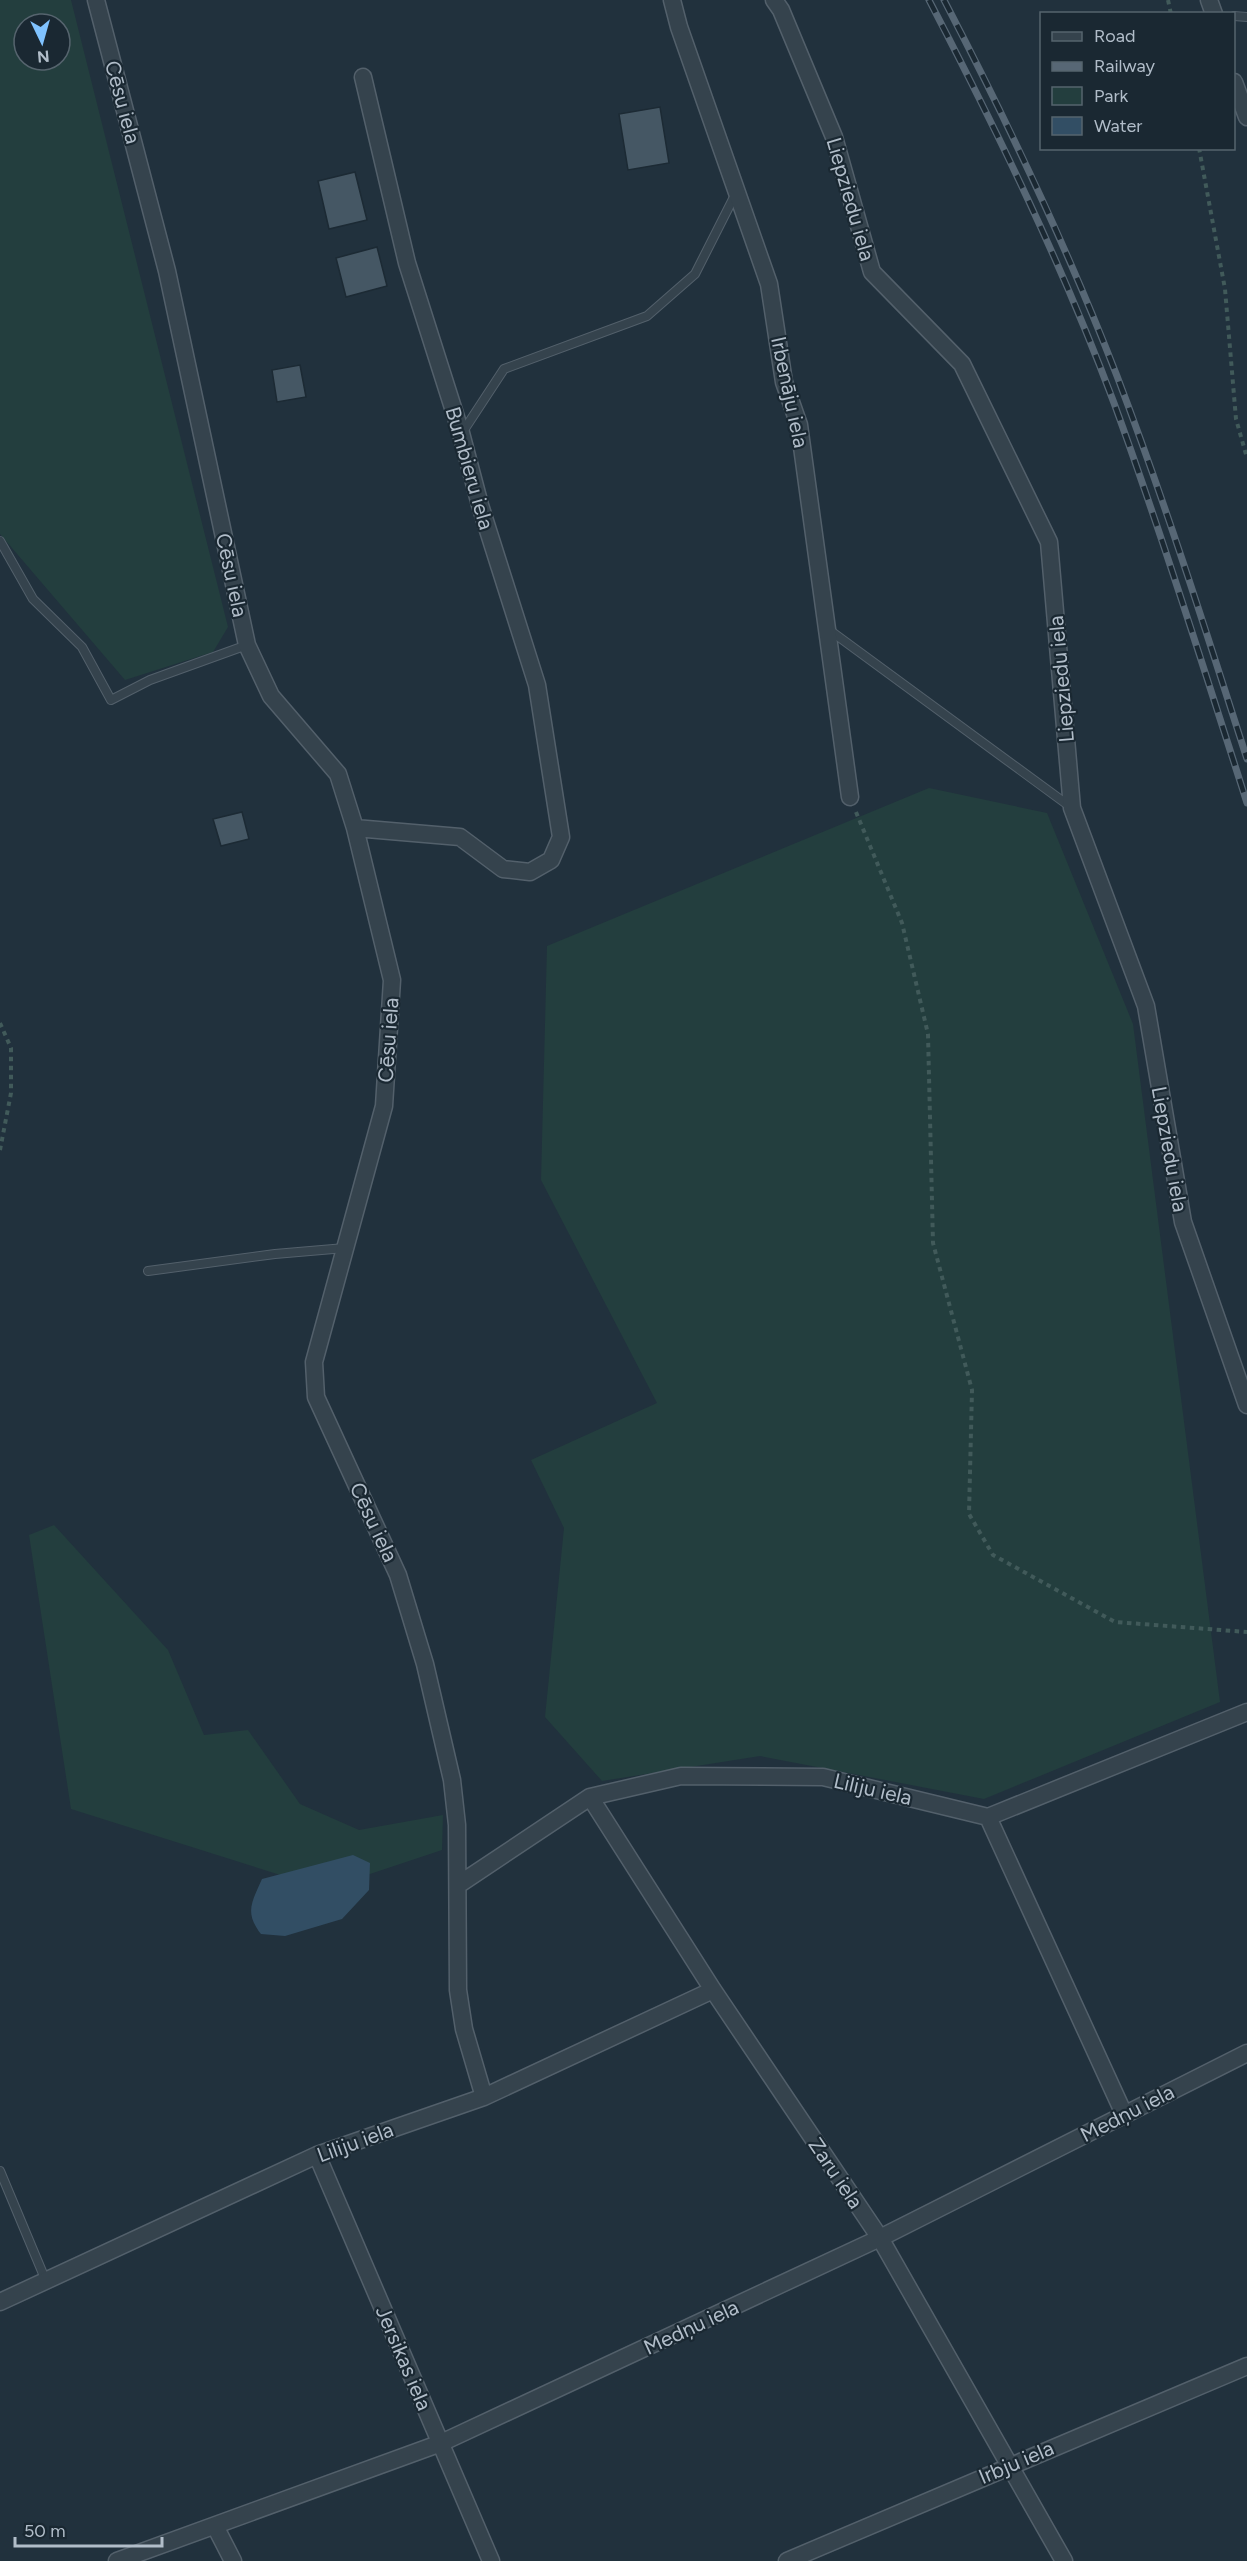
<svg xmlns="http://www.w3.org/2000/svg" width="1247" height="2561" font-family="Figtree,sans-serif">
<rect width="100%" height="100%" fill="#21313d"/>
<path fill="#233e3e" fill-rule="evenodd" d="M0,0H71L228,627L213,652L125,680L0,534ZM24,24H60V60H24Z
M929,788L1047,813L1133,1024L1220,1702L984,1799L760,1756L602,1781L545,1717L564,1528L531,1460L657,1403L541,1180L547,946Z
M54,1525L168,1650L204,1735L248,1730L300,1804L359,1830L443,1815L442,1850L325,1889L71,1809L29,1535Z"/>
<path fill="#324e64" d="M353,1855L370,1863L369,1890L342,1919L285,1936L261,1934C244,1912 252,1902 262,1879Z"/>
<path fill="#455764" stroke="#1c2a34" stroke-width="1.5" d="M660,107L669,163L628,170L619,114Z
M355,172L367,220L329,229L318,181Z
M377,247L387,286L346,297L336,258Z
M300,365L306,397L277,402L272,370Z
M242,812L249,839L221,846L213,819Z"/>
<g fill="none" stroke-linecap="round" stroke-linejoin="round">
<defs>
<path id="lane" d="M1234,16L1247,17
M462,433L504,369L647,316L695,274L736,193
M0,541L33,599L82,647L111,700L150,680L247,645
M828,629L1072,808
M148,1271L275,1254L345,1248
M0,2171L46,2281"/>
<path id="street" d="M96,0L167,271L247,645L271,696L338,774L355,828L392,980L384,1106L314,1362L316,1397L398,1575L425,1664L452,1780L457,1825L458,1990L464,2029L484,2097
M672,0L679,27L769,284L784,382L799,425L850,797
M774,0L781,10L834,137L872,272L962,364L1049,542L1072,808L1146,1006L1183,1222L1247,1405
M1209,0L1214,14
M1234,82L1247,117
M355,828L460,837L503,869L530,872L551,860L561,837L537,685L480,505L461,433L407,263L363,77
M590,1797L713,1990L880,2238L1064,2561
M988,1817L1247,1712
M458,1885L590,1797L681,1776L823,1777L988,1817L1124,2114
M317,2155L491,2561
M0,2302L317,2155L484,2097L713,1990
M215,2526L233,2561
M117,2561L441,2443L880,2238L1247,2053
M787,2561L1247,2366"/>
</defs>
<use href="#lane" stroke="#53606b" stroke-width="10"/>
<use href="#street" stroke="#53606b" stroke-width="19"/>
<path stroke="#415a5a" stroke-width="4" stroke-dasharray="4.5 4.5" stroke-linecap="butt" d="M1168,0L1171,14
M1199,148L1225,289L1236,419L1247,458
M856,812L902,923L928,1034L933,1243L972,1390L969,1514L993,1555L1115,1622L1247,1632
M0,1023L11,1048V1093L0,1150"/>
<use href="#lane" stroke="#35434d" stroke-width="8"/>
<use href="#street" stroke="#35434d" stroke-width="16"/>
<defs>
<path id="rail" d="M929,0C997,131 1062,264 1114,403C1162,535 1204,669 1247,803
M944,0C1008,123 1067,247 1117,376C1165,502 1206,631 1247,759"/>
</defs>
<use href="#rail" stroke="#576775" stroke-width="7"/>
<use href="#rail" stroke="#1a2832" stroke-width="4.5" stroke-dasharray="14" stroke-linecap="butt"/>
</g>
<g text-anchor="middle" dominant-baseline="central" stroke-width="4.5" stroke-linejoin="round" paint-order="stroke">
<g font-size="21" fill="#b1bdc9" stroke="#1a2832">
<text transform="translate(123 102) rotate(75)">Cēsu iela</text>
<text transform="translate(851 199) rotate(74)">Liepziedu iela</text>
<text transform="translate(790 392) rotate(78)">Irbenāju iela</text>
<text transform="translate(470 468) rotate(74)">Bumbieru iela</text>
<text transform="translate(232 575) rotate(78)">Cēsu iela</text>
<text transform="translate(1061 679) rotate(-95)">Liepziedu iela</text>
<text transform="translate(388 1040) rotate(-86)">Cēsu iela</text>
<text transform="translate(1170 1149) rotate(80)">Liepziedu iela</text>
<text transform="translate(374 1522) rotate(65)">Cēsu iela</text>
<text transform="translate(873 1789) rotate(13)">Liliju iela</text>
<text transform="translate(1127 2113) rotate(-27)">Medņu iela</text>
<text transform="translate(355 2142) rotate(-20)">Liliju iela</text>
<text transform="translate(836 2173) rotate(56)">Zaru iela</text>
<text transform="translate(691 2327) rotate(-25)">Medņu iela</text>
<text transform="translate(404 2358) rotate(67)">Jersikas iela</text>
<text transform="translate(1016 2462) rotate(-23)">Irbju iela</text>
</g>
</g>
<rect x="1040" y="12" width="195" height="138" fill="#1a2832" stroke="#56646e" stroke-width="1.5"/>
<rect x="1052" y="32" width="30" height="9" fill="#35434d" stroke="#56646e" stroke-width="1.5"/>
<text x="1094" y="42" font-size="18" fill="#b1bdc9">Road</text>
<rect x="1052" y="62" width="30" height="9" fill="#576775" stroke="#56646e" stroke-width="1.5"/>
<text x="1094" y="72" font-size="18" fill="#b1bdc9">Railway</text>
<rect x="1052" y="87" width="30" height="18" fill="#233e3e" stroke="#56646e" stroke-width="1.5"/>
<text x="1094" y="102" font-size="18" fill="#b1bdc9">Park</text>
<rect x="1052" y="117" width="30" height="18" fill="#324e64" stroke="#56646e" stroke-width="1.5"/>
<text x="1094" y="132" font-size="18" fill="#b1bdc9">Water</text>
<g transform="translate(42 42) rotate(175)"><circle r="28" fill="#1a2832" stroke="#56646e" stroke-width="1.5"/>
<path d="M0-4.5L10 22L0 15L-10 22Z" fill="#80c3ff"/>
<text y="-9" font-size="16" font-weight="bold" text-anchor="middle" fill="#b1bdc9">N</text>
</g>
<path d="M15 2537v9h147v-9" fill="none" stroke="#b1bdc9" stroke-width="3"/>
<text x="24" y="2537" font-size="18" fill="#b1bdc9" stroke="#1a2832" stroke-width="4.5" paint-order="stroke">50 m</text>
</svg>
